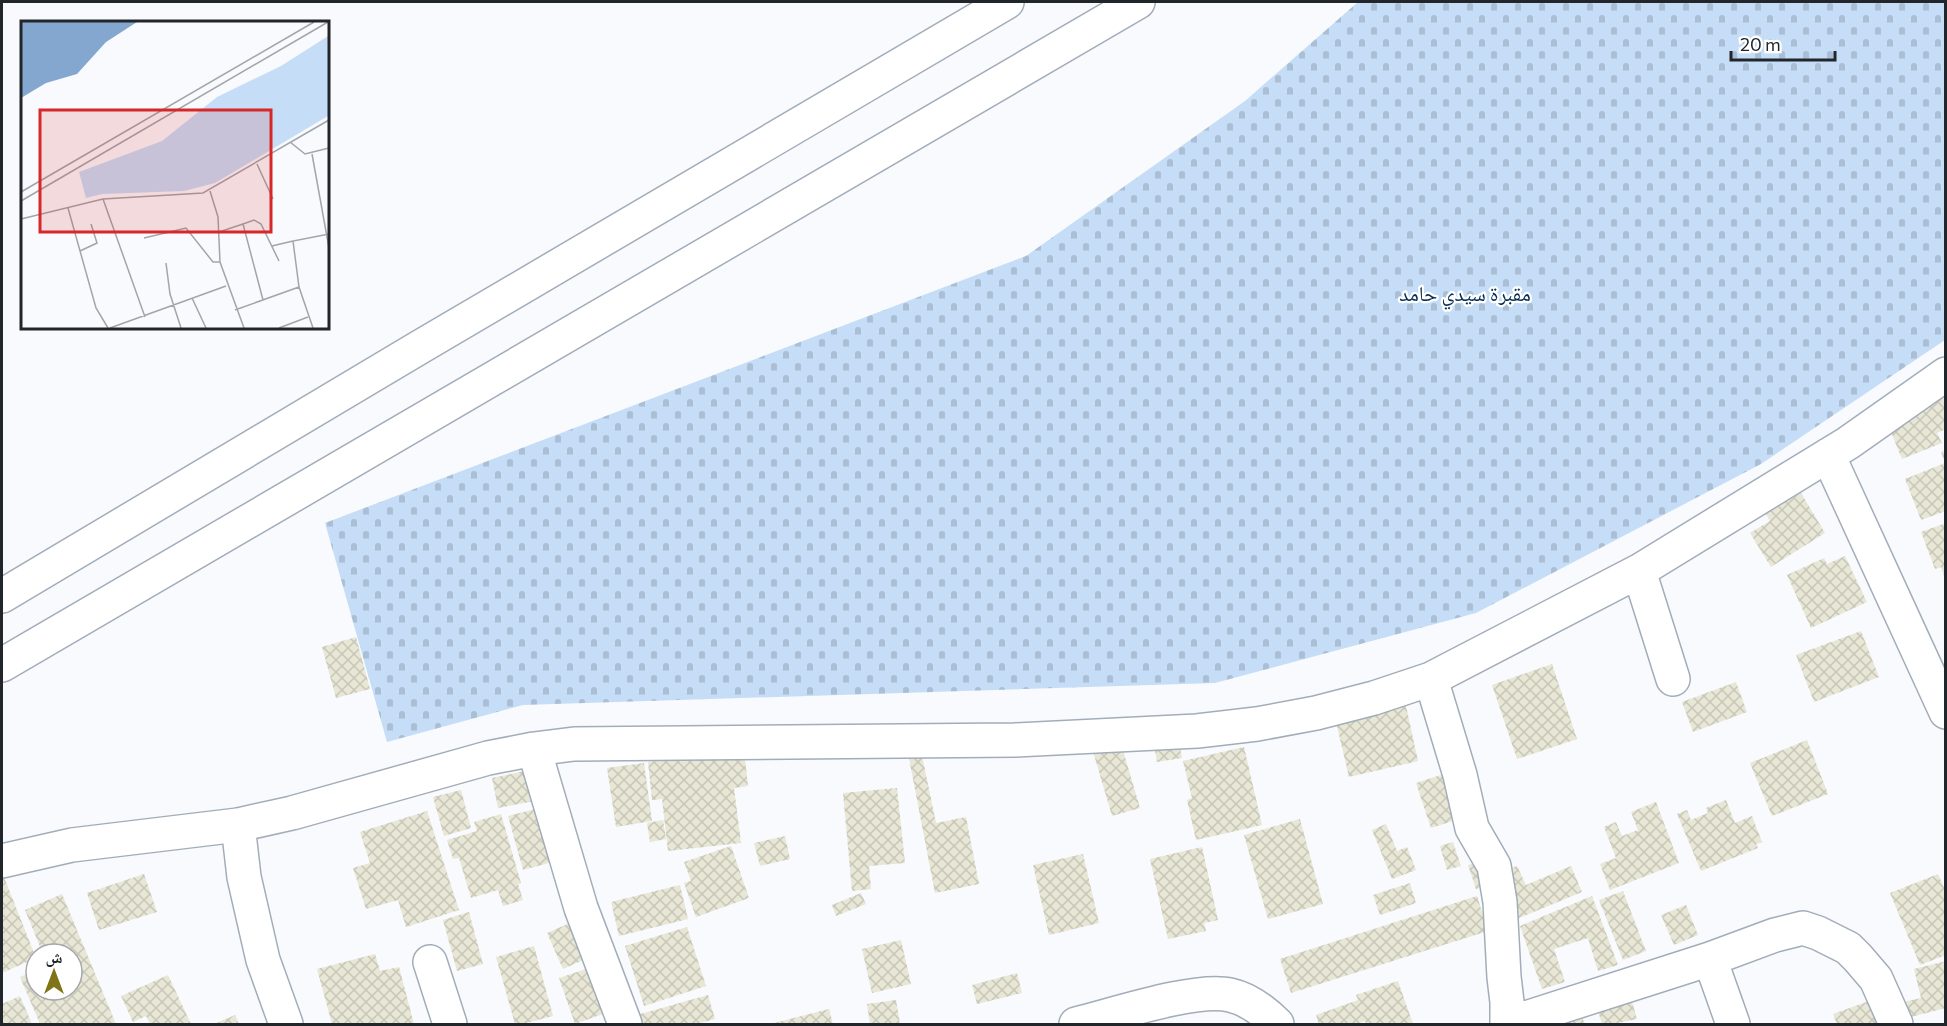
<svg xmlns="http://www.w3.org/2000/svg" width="1947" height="1026" font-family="Commissioner,'Noto Naskh Arabic',sans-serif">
<defs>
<pattern id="cemetery-stones" width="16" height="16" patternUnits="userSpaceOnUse" patternTransform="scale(1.5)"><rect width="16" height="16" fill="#c6ddf7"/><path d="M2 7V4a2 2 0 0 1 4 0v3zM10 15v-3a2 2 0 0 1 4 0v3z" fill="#aabed4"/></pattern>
<pattern id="building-cross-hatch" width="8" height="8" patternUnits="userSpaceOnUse" patternTransform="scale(1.5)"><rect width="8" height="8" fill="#e8e7d6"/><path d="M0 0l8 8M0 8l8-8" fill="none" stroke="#c7c6b8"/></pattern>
</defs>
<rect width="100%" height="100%" fill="#f8fafd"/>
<path fill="url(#cemetery-stones)" d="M1358,2H1945V340L1761,464L1476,613L1215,683L523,705L387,742L325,523L1026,256L1245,101Z"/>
<path fill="url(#building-cross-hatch)" d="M1946,396V429L1937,433L1942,443L1902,459L1886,420Z
M1946,450V511L1921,520L1905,479L1945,463L1941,452Z
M1801,493L1825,533L1771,567L1750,533L1770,521L1766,514Z
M1946,523V579H1945L1941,567L1935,569L1921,532Z
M1845,556L1867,602L1811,628L1787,575L1824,558L1827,564Z
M1861,631L1879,677L1814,702L1796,655Z
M356,637L370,689L336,698L322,647Z
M1552,664L1577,739L1517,759L1492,685Z
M1736,682L1747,712L1693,732L1682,702Z
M1406,706L1418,761L1349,777L1336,722Z
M1120,740L1140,808L1112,816L1092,748Z
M1807,740L1828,794L1772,816L1750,763Z
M1179,741L1182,758L1157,762L1154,745Z
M920,746L936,823L966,817L979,884L935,893L907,748Z
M1244,747L1262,825L1196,840L1187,800L1192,798L1183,761Z
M744,750L748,786L734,788L741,843L668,851L662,799L652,800L648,762Z
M644,763L652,821L616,827L607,768Z
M534,769L540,800L498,808L492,778Z
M1444,774L1459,819L1431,828L1416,783Z
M897,788L905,863L869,866L871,889L852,891L843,793Z
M461,790L471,828L444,836L433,797Z
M1726,800L1735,823L1752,816L1762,842L1756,844L1758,848L1701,871L1677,814L1687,810L1691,820L1708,813L1706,808Z
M1656,802L1679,863L1610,890L1600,864L1616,858L1604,827L1616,822L1622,836L1638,830L1631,812Z
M535,809L544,840L550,839L556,861L523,870L508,816Z
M427,811L459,910L406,927L398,900L366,909L353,868L370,863L360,832Z
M501,814L521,883L518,884L523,900L503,906L498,890L471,898L459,858L453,859L447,840L477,831L474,822Z
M1300,819L1323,904L1268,919L1244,835Z
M663,820L666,839L650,842L647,823Z
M1386,824L1397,851L1407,847L1416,870L1392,879L1372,830Z
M785,836L790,859L760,866L754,843Z
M1453,842L1461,866L1447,870L1440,846Z
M731,846L749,898L696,917L684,883L691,881L684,862Z
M1202,847L1218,920L1204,923L1206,931L1168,939L1150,859Z
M1083,854L1099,923L1049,935L1033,865Z
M1487,859L1495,883L1476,889L1468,865Z
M1517,866L1526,885L1571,866L1582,892L1517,919L1498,873Z
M2,872L36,958L2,973Z
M144,874L157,912L99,930L87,893Z
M1938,874L1946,892V955L1920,965L1890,893Z
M1410,883L1416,903L1380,915L1373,895Z
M680,885L688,919L619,936L611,902Z
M1623,891L1646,951L1623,960L1599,900Z
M861,893L866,904L836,916L832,905Z
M62,894L116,1024H40L20,977L36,970V990H72V954H43L25,910Z
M1477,896L1488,931L1291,993L1280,959Z
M1592,896L1618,965L1598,971L1588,938L1554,949L1565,982L1542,989L1520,926Z
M1686,905L1698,935L1674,945L1661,915Z
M469,912L483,964L457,971L443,920Z
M581,918L597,954L563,969L547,933Z
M687,927L706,986L644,1006L625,946Z
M901,940L911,984L872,993L862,949Z
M534,946L553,1016L523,1024H515L496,957Z
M375,954L380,971L399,967L414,1024H332L317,969Z
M1946,961V1008L1907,1018L1903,1002L1921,998L1914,969Z
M598,965L614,1010L575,1024L559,978Z
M1017,973L1022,993L977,1004L972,985Z
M168,975L191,1024H150L146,1016L133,1022L121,996Z
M1398,981L1413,1024H1366L1365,1021L1356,1024H1319L1316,1015L1358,1000L1356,995Z
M708,995L715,1019L696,1024H640L637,1015Z
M20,996L32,1024H2V1004Z
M1631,998L1637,1019L1613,1024H1602L1597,1008Z
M896,1000L900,1024H870L867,1004Z
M1869,1001L1877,1024H1837L1833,1014Z
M829,1009L833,1024H770Z
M1579,1011L1585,1024H1544Z
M235,1015L239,1024H214Z"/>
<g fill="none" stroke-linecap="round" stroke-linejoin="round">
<defs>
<path id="minor" d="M1828,455L1946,712
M1639,571L1673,679
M1431,679L1460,775L1472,828L1494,866L1500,902L1504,977L1507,1002V1024
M534,749L581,908L625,1024
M238,825L244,877L263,960L286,1024
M2,861L72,845L238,825L292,813L488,758L534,749L574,744L1015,740L1197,731L1257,724L1316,713L1374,698L1431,679L1639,571L1848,443L1946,374
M430,962L450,1024
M1076,1024C1113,1015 1196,987 1230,995C1248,999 1265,1012 1277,1024
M1507,1024L1710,959
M1733,1024L1710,959L1775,935L1803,928L1818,933L1848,948L1858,958L1876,979L1896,1024"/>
<path id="tertiary" d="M2,596L420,347L1007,2
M2,665L1138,2"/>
</defs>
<use href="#minor" stroke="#a2adba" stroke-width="36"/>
<use href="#tertiary" stroke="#a2adba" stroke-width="36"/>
<use href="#minor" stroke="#fff" stroke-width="33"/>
<use href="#tertiary" stroke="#fff" stroke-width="33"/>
</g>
<g text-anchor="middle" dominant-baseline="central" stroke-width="4.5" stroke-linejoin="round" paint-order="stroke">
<g font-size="21" fill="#072d54" stroke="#fff">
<text x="1465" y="292">مقبرة سيدي حامد</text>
</g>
</g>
<g transform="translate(21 21)">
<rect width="308" height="308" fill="#f8fafd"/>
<path d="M307,15V95L194,162L163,170L81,173L65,177L58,151L141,120L196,76L260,45Z" fill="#c6ddf7"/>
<path d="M0,1H116L85,21L56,53L25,62L0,77Z" fill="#84a7cf"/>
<path fill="none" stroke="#a2a5a9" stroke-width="1.5" d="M269,121L284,133L308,127M291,133L308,227M236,143L252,178M189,170L197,196L199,241L223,307M0,171L293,1M82,178L124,296M0,180L307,1M47,187L75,287L87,307M0,198L82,178L182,172L308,99M198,211L222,203M123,217L165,207L192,241H199M251,225L272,220M59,230L76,222L70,203M145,242L149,273L160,307M171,277L185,307M242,279L222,203L233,199L240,203L258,240M214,289L278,266M89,307L205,265M258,307L287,296M292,307L278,266L272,220L308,213"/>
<path fill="#d62828" fill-opacity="0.15" stroke="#d62828" stroke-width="3" d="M19,89H250V211H19Z"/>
<rect width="308" height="308" fill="none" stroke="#21262b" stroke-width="3"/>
</g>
<rect width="1947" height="1026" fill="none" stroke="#21262b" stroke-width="6"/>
<g transform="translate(54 972)"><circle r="28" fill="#ffffff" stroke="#a6a8aa" stroke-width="1.5"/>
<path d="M0-4.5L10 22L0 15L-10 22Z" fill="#7f7417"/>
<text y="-9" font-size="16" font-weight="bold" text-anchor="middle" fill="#21262b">ش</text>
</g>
<path d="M1731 51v9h104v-9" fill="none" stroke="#21262b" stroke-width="3"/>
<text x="1740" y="51" font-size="18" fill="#21262b" stroke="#ffffff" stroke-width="4.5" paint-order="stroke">20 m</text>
</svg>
